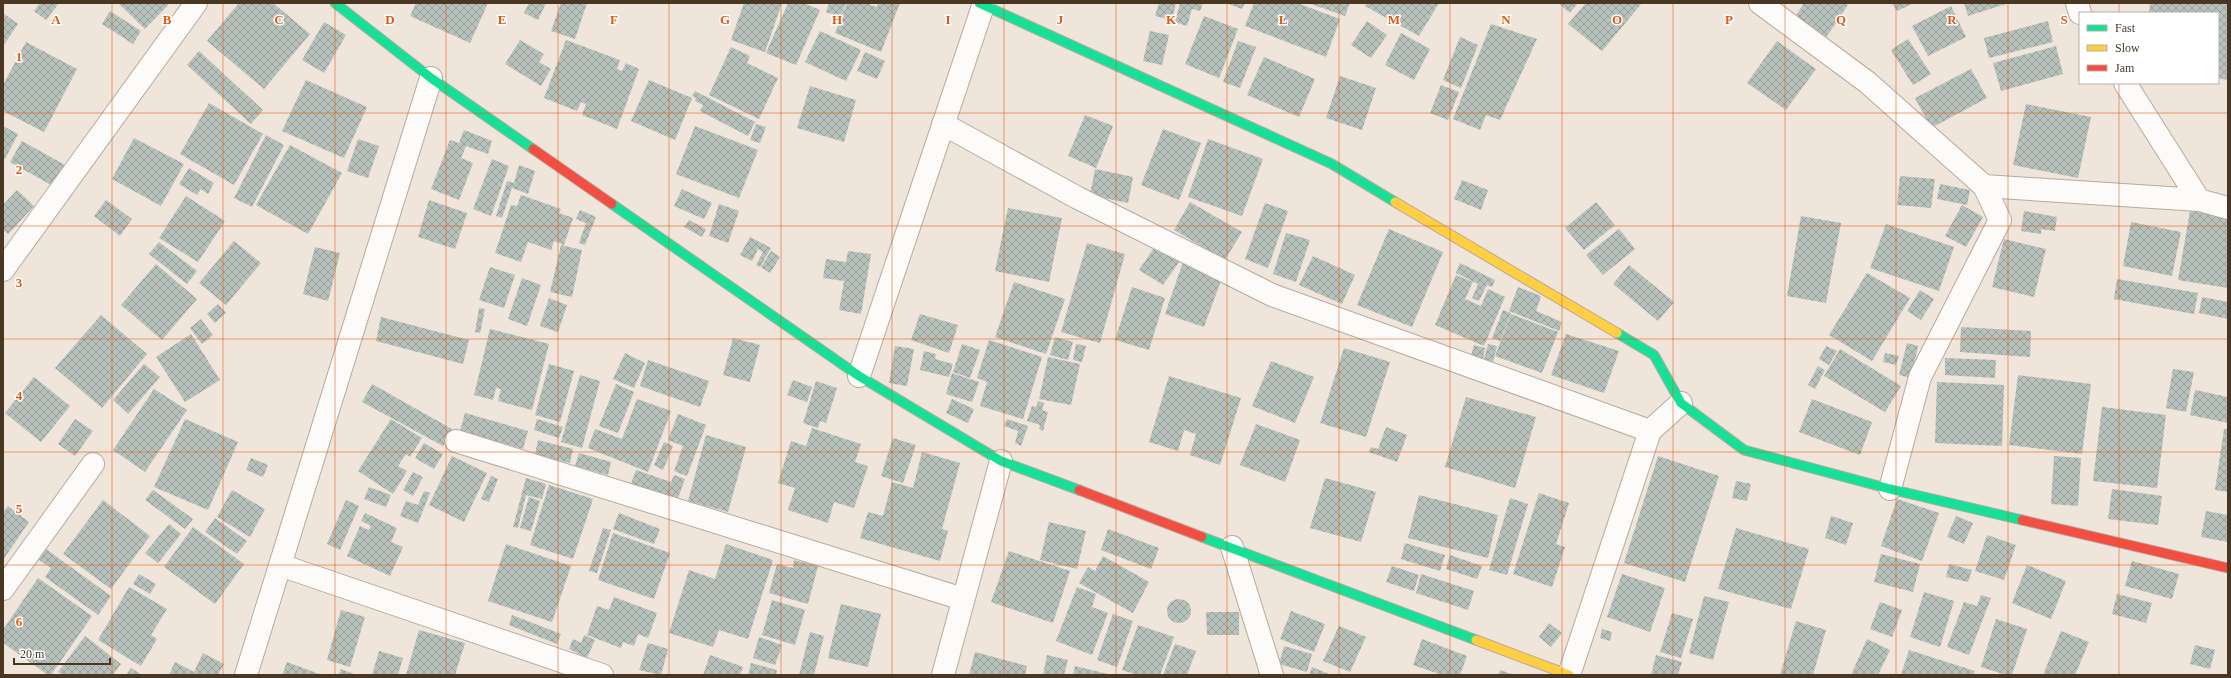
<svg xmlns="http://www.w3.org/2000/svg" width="2231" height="678" font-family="'Times New Roman',serif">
<defs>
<pattern id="building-cross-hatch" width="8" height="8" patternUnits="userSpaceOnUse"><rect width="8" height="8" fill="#b8c2bc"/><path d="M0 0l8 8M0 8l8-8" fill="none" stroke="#989e99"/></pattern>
</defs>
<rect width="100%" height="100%" fill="#f0e5db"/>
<path fill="url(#building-cross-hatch)" d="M40,3H59L46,20L34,11Z
M118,3H170L145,29Z
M239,3H273L310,34L264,89L207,41Z
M416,3H488L470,43L410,16Z
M529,3H546L538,20L524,13Z
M561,3H587L575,39L551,31Z
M744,3H782L765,52L731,40Z
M788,3H804L820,10L796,65L766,53Z
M829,3H846L841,17L826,12Z
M847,3H871L870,5L877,7L878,3H900L881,52L835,33Z
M1159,3H1176L1172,20L1155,16Z
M1180,3H1203L1200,11L1192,9L1187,26L1175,22Z
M1226,3H1245L1242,9Z
M1254,3H1297L1340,19L1326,57L1245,26Z
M1308,3H1350L1345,16Z
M1367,3H1439L1419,36L1365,6Z
M1558,3H1578L1570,13Z
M1586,3H1642L1602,51L1568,24Z
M1804,3H1845L1848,5L1825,39L1794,19Z
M1892,3H1914L1897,11Z
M1964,3H2009L1968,16Z
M2150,3H2228V80L2218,78V13H2149Z
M1951,6L1966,37L1928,56L1912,26Z
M110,11L141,31L133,44L102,24Z
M3,13L18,24L3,46Z
M1204,16L1238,29L1219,78L1185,64Z
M1367,21L1387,35L1371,58L1351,45Z
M2048,21L2053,42L1989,58L1984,38Z
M324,22L346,35L324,73L302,60Z
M1491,24L1537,39L1500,120L1486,115L1480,130L1453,119Z
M820,31L861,50L846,81L805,62Z
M1150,31L1169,35L1162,65L1143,61Z
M1401,33L1430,49L1414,80L1385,65Z
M1460,37L1478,45L1461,88L1443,80Z
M1908,39L1931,74L1913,85L1891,50Z
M520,40L544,54L539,62L551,69L541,86L505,64Z
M566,40L620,60L617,69L622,71L626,63L639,69L617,129L582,115L586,104L581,102L577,111L544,98Z
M1238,41L1256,47L1240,88L1223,82Z
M1777,41L1816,69L1786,110L1747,83Z
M26,42L77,69L44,132L3,111V85Z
M2056,46L2063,74L2001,91L1993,63Z
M731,47L750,56L747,63L778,78L759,119L709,95Z
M199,51L263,110L251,124L187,65Z
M865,52L885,61L877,79L857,71Z
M1264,57L1315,79L1299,117L1247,95Z
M1971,69L1987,98L1931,128L1915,98Z
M1340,76L1376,88L1362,130L1326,118Z
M306,80L367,107L344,158L282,131Z
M649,80L692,98L675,140L631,121Z
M1441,85L1459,92L1448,120L1430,113Z
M810,86L856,100L844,142L797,128Z
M695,91L755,122L748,136L700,111L703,105L695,101L696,98L692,96Z
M209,103L263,134L234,185L180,154Z
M2026,104L2091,117L2078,178L2013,165Z
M1085,115L1113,126L1096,168L1068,156Z
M756,124L766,127L760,143L750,140Z
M3,126L18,134L5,159L3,158Z
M695,126L758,150L739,198L676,174Z
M1163,129L1201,143L1179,200L1141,185Z
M464,130L492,141L488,154L466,146L461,158L473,163L459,200L431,189L450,140L459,143Z
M266,135L284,145L252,207L234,198Z
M134,138L184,164L161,206L112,179Z
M358,139L379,146L368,178L347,171Z
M1208,139L1263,159L1242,216L1188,197Z
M22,141L65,165L53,186L10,162Z
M290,145L342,173L308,234L256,205Z
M492,159L509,166L491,216L473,209Z
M519,165L535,171L528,194L512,188L502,218L496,216L507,181L514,183Z
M189,168L214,183L208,194L201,189L197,195L179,184Z
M1095,169L1133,177L1128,203L1090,195Z
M1900,176L1935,179L1931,208L1897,205Z
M1462,180L1488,190L1481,210L1454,199Z
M1940,184L1970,190L1967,205L1937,199Z
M682,189L712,203L704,219L674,206Z
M17,190L34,206L8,234L3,230V205Z
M521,195L561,209L559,213L573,218L564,245L554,241L551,250L528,242L521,262L495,253L511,205L517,206Z
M186,196L225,221L198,262L159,238Z
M106,200L132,219L120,236L94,216Z
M429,200L467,213L455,249L418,237Z
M1190,202L1242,232L1225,260L1174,230Z
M1596,202L1615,225L1584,250L1565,228Z
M1265,203L1288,211L1268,268L1245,259Z
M719,204L739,211L728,243L709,236Z
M1962,205L1983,217L1966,247L1945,236Z
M1008,208L1062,218L1049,282L995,271Z
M580,210L596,217L585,245L579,243L586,223L576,219Z
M2024,211L2057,217L2055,231L2041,229V234L2021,231Z
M2190,211L2228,217V288L2178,280Z
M1801,216L1841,223L1826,303L1787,296Z
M689,220L706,229L702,237L684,227Z
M2131,222L2181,232L2172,276L2123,266Z
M1886,224L1954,247L1939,291L1870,268Z
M1389,229L1443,252L1412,327L1357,305Z
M1619,229L1635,249L1603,275L1586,255Z
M1286,233L1310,240L1296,282L1273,274Z
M750,237L771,248L760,267L756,265L763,252L758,249L752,261L740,255Z
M2004,239L2046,249L2034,297L1992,287Z
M234,241L261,263L226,305L199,283Z
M159,242L197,271L187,284L149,254Z
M1158,242L1182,258L1163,285L1139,270Z
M1087,243L1125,254L1100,343L1061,332Z
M561,245L582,250L572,297L550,292Z
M315,247L340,253L328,301L303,294Z
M771,251L780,257L770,273L761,267Z
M848,251L871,254L861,314L839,310L844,281L823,278L826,259L846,262Z
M1313,256L1355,275L1342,304L1299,285Z
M1183,262L1223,275L1204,327L1165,314Z
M1460,263L1495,280L1492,287L1487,285L1479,301L1472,298L1478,284L1456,273Z
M156,264L197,299L162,340L121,305Z
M1629,265L1674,302L1658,321L1613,284Z
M490,267L515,275L504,308L479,300Z
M1867,273L1910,298L1872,361L1829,335Z
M1456,275L1473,282L1465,299L1481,306L1488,289L1505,297L1484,346L1435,325Z
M522,278L541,285L527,326L508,319Z
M2117,279L2198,293L2194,314L2114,299Z
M1014,282L1065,299L1046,354L995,337Z
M1132,287L1165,298L1149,350L1115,340Z
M1518,287L1541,296L1536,311L1562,322L1559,331L1509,311Z
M1920,290L1934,299L1921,320L1907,311Z
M2202,297L2228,302V319L2199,313Z
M549,298L567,305L558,332L540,326Z
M218,304L226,313L215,323L207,314Z
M479,308L485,309L480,333L475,332Z
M1503,310L1511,313L1500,341L1492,338Z
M920,314L958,325L949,353L911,340Z
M1511,314L1558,332L1542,373L1495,356Z
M101,315L147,354L102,408L55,368Z
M381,317L469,340L463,364L376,341Z
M201,319L213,335L202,344L190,328Z
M1961,327L2031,331L2030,357L1960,352Z
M490,329L549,344L532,410L498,401L501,389L496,388L493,400L474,395Z
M191,334L220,380L185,402L156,357Z
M1566,334L1619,351L1604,393L1551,375Z
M1055,337L1073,342L1068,360L1050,355Z
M733,338L760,345L750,382L723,375Z
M989,340L1042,357L1023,419L980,406L987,382L977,378Z
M1907,343L1918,346L1911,378L1899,375Z
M962,344L980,350L970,378L953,372Z
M1076,344L1086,346L1082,362L1073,360Z
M1488,344L1497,346L1493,362L1484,359Z
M1474,345L1485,348L1483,359L1471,356Z
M895,346L914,349L907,386L889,383Z
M1826,346L1837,351L1829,365L1819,359Z
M1344,348L1390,362L1366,437L1320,423Z
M1840,349L1901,386L1885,412L1824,376Z
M924,351L936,354L935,359L953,364L949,377L920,370Z
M625,353L645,363L634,388L613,379Z
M1885,353L1899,356L1896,365L1883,362Z
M1048,357L1080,364L1071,405L1039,399Z
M1945,358L1996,360L1995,378L1945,375Z
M648,360L709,381L700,407L640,386Z
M1271,361L1314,377L1295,423L1252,406Z
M144,364L160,377L128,414L113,400Z
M549,364L574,371L560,422L535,415Z
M1818,366L1825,370L1815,389L1808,385Z
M2173,369L2194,372L2186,412L2166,408Z
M952,373L979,382L972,402L946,394Z
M580,375L600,381L582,448L561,442Z
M2018,375L2091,384L2082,454L2009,445Z
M1169,376L1241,398L1220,465L1190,455L1196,434L1184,430L1178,451L1149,442Z
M34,377L70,406L41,442L5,413Z
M793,380L812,387L807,402L787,395Z
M816,381L837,388L826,423L820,421L818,428L803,423Z
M1937,382L2004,385L2002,446L1935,443Z
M372,384L452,429L443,446L362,402Z
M616,384L634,392L618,433L599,426Z
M154,389L187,410L145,472L113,450Z
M2195,390L2228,397V423L2190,415Z
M1466,397L1536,417L1515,488L1445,467Z
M637,399L671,411L648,472L588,448L595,429L622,439Z
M952,399L974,409L968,423L946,413Z
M1812,399L1872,422L1860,455L1799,432Z
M1038,401L1044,403L1042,410L1048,412L1043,431L1039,429L1040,425L1027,421L1032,406L1036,407Z
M2102,407L2166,415L2157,488L2093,481Z
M465,413L528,431L523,449L460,431Z
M678,414L706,425L687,476L674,471L683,446L668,440Z
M75,419L93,431L75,456L58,444Z
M185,419L238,442L208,510L154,487Z
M391,419L422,438L410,457L406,454L398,466L407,471L393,494L358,471Z
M537,419L563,427L559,438L534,430Z
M1007,419L1028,426L1021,446L1015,443L1018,431L1004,426Z
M1256,424L1300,440L1285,482L1240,465Z
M1386,427L1407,435L1397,462L1369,452L1371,447L1378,449Z
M812,428L861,444L855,462L868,466L854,508L834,502L828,523L788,510L795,488L778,483L791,441L806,446Z
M2224,429H2228V492L2215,490Z
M706,435L746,447L728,512L688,501Z
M893,438L916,445L903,483L881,476Z
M538,440L573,449L570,463L535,455Z
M664,442L673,446L663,470L654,465Z
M424,443L443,454L434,469L415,458Z
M922,452L960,463L942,529L948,531L940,561L860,538L868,512L883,516L892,482L913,488Z
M579,453L611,462L608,475L575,466Z
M452,456L487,473L464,522L429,505Z
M1658,456L1719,476L1685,582L1624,563Z
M2054,456L2081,458L2078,506L2051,504Z
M251,458L268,465L263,477L246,470Z
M636,470L671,482L674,475L685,479L677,501L631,484Z
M413,472L423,477L413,496L403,490Z
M491,476L498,479L489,502L481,499Z
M526,478L546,484L542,499L526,495L518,528L513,527Z
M1325,478L1376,492L1361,542L1310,528Z
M1736,481L1751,484L1747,501L1732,498Z
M549,485L593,499L573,559L530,545Z
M369,487L391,495L386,507L364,499Z
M2112,489L2162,496L2158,525L2108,519Z
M153,490L193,519L185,529L145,500Z
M232,490L265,509L250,537L217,517Z
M424,491L430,493L418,523L400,516L406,501L418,505Z
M1539,493L1569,503L1556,544L1565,547L1552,587L1513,574Z
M1419,495L1498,515L1488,558L1408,538Z
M529,497L540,501L531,531L520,528Z
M1510,498L1528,504L1507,575L1489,570Z
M1897,499L1939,513L1922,561L1881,546Z
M103,500L150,536L111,589L63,554Z
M346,500L359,506L340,550L327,544Z
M8,506L29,522L3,560V513Z
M2206,511L2228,515V542L2201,537Z
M365,513L397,528L391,542L403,547L390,576L347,556L360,526L369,530L371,526L361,521Z
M619,513L660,529L654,544L613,529Z
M1831,516L1853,523L1846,545L1825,538Z
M1956,516L1973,523L1964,544L1947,537Z
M215,518L247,541L237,554L205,532Z
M1049,522L1086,531L1077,569L1040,560Z
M169,524L181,534L158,563L145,553Z
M193,527L244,564L215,604L164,567Z
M603,528L611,530L597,573L589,571Z
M1736,528L1809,549L1791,609L1718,589Z
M1108,529L1159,548L1151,569L1101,550Z
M613,533L670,553L654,599L598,580Z
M1987,535L2016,545L2004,580L1975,571Z
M1405,543L1445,555L1440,571L1401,559Z
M506,544L571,566L552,622L488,601Z
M726,544L773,560L748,639L719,630L713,647L669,633L689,570L715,579Z
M46,549L111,596L98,615L45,577L51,568L39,560Z
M1009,551L1070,571L1053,623L991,602Z
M1881,554L1920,564L1913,592L1874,582Z
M1450,555L1482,566L1477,579L1446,569Z
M1103,556L1149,582L1133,613L1079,583L1088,567L1095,571Z
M794,560L818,566L808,604L769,593L777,564L793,568Z
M2132,561L2179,574L2172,599L2125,586Z
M1949,564L1972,570L1968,582L1946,577Z
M2027,565L2066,581L2051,619L2012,603Z
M1392,566L1419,575L1414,591L1386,582Z
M139,574L156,584L150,594L133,584Z
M1421,574L1474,591L1468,610L1416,593Z
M1622,574L1665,588L1650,632L1607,617Z
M38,578L92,616L51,675H48L3,643V630Z
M129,587L167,609L151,635L157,639L141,666L98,640Z
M1077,587L1096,594L1092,607L1108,613L1092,655L1056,641Z
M1924,592L1954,601L1940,647L1910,637Z
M2117,594L2152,603L2146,623L2112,614Z
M1981,595L1991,598L1969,655L1947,647L1964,602L1977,606Z
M1704,596L1729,602L1713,660L1689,653Z
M614,597L657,613L648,638L638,634L634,646L623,642L621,648L587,635L597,606L609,610Z
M1167 611a12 12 0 1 1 24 0a12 12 0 1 1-24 0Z
M772,600L805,610L795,645L762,635Z
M1880,602L1902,610L1892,637L1870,629Z
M841,604L881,614L868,667L828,658Z
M341,610L365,617L350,667L327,660Z
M1291,611L1325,624L1314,652L1280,639Z
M1206,612H1239V635H1207Z
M1672,613L1693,619L1681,658L1660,652Z
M1113,614L1133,621L1117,667L1097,660Z
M512,615L561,634L557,644L509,625Z
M1996,619L2027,629L2012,675H2006L1981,667Z
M1796,621L1826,630L1813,675H1780Z
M1549,623L1562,633L1551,647L1539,637Z
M1138,625L1174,637L1160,675H1137L1122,670Z
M1339,626L1366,637L1350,672L1323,661Z
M1602,629L1612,632L1610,641L1600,638Z
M419,630L465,643L455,675H406Z
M2061,631L2089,642L2075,675H2043Z
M810,632L824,636L814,675H799Z
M584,635L595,640L587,658L569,649L573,639L581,643Z
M85,636L121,664L113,675H63L58,672Z
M759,637L782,645L775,665L753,658Z
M1422,639L1467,656L1460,675H1442L1413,665Z
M1867,639L1890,650L1878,675H1851Z
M648,643L668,649L661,675L639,670Z
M1175,644L1196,651L1187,675H1163Z
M2195,645L2215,650L2210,669L2190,664Z
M1284,646L1312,654L1307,672L1279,664Z
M1909,650L1975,671L1973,675H1901Z
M379,651L403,658L398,675H372Z
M975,652L1027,666L1025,675H969Z
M203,653L224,664L218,675H169L175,662L194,672Z
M710,655L743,667L740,675H703Z
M1047,655L1068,660L1064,675H1043Z
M1656,655L1682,662L1678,675H1651Z
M287,662L322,675H282Z
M751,663L777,670L776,675H748Z
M1075,666L1108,674V675H1073Z
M1312,667L1332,675H1309Z
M131,668L142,675H126Z
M341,669L357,675H338Z
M1500,670L1514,675H1498Z"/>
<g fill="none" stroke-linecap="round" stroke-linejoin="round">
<defs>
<path id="street" d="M1760,3L1867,82L1984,186L2000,220L1920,377L1890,489
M2077,3L2080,13
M2125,83L2199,200
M943,124L1078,198L1272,295L1650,431
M1984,186L2199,200L2228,208
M3,270L196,3
M859,376L983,6
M456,441L963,599
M1232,547L1272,675
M280,565L602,675
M3,589L93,464
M246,675L431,78
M943,675L1001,461
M1569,675L1650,431L1681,403"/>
<path id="fast" d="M335,3L431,78L533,149
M979,3L1332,164L1395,202
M612,204L859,376L1001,461L1079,490
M1617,333L1654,355L1681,403L1744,450L1890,489L2022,520
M1202,537L1476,640"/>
<path id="slow" d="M1395,202L1617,333
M1476,640L1569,675"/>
<path id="jam" d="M533,149L612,204
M1079,490L1202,537
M2022,520L2228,568"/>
</defs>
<use href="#street" stroke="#b6a99d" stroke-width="24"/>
<use href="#fast" stroke="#b6a99d" stroke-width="11"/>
<use href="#slow" stroke="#b6a99d" stroke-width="11"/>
<use href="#jam" stroke="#b6a99d" stroke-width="11"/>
<use href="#street" stroke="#fdfbfa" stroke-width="22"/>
<use href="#fast" stroke="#16e098" stroke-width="9"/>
<use href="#slow" stroke="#ffcf43" stroke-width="9"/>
<use href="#jam" stroke="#f24e42" stroke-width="9"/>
</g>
<path fill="none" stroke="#e0570d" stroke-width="1" stroke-opacity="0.55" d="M112,3V675M223,3V675M335,3V675M446,3V675M558,3V675M669,3V675M781,3V675M892,3V675M1004,3V675M1116,3V675M1227,3V675M1339,3V675M1450,3V675M1562,3V675M1673,3V675M1785,3V675M1896,3V675M2008,3V675M2119,3V13M2119,83V675M3,113H2228M3,226H2228M3,339H2228M3,452H2228M3,565H2228"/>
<g font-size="13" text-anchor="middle" font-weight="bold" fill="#e0570d" stroke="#fff" stroke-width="3" stroke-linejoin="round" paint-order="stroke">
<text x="56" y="24">A</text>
<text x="167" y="24">B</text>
<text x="279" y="24">C</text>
<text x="390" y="24">D</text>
<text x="502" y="24">E</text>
<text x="614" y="24">F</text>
<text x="725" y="24">G</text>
<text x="837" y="24">H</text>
<text x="948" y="24">I</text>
<text x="1060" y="24">J</text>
<text x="1171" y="24">K</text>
<text x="1283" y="24">L</text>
<text x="1394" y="24">M</text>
<text x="1506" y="24">N</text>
<text x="1617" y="24">O</text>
<text x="1729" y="24">P</text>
<text x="1841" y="24">Q</text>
<text x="1952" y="24">R</text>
<text x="2064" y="24">S</text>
<text x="19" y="61">1</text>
<text x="19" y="174">2</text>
<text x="19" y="287">3</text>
<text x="19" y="400">4</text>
<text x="19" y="513">5</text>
<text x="19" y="626">6</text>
</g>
<rect width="2231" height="678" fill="none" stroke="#493724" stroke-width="8"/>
<rect x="2079" y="12" width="140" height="72" fill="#ffffff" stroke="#b6afa7"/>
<rect x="2087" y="25" width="20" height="6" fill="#16e098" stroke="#b6afa7"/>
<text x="2115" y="32" font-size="12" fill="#493724">Fast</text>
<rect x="2087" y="45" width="20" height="6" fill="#ffcf43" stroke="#b6afa7"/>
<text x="2115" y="52" font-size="12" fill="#493724">Slow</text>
<rect x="2087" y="65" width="20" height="6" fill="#f24e42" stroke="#b6afa7"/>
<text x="2115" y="72" font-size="12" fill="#493724">Jam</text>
<path d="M14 658v6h96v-6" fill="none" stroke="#493724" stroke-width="2"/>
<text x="20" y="658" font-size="12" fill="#493724" stroke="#ffffff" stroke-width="3" paint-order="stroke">20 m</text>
</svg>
